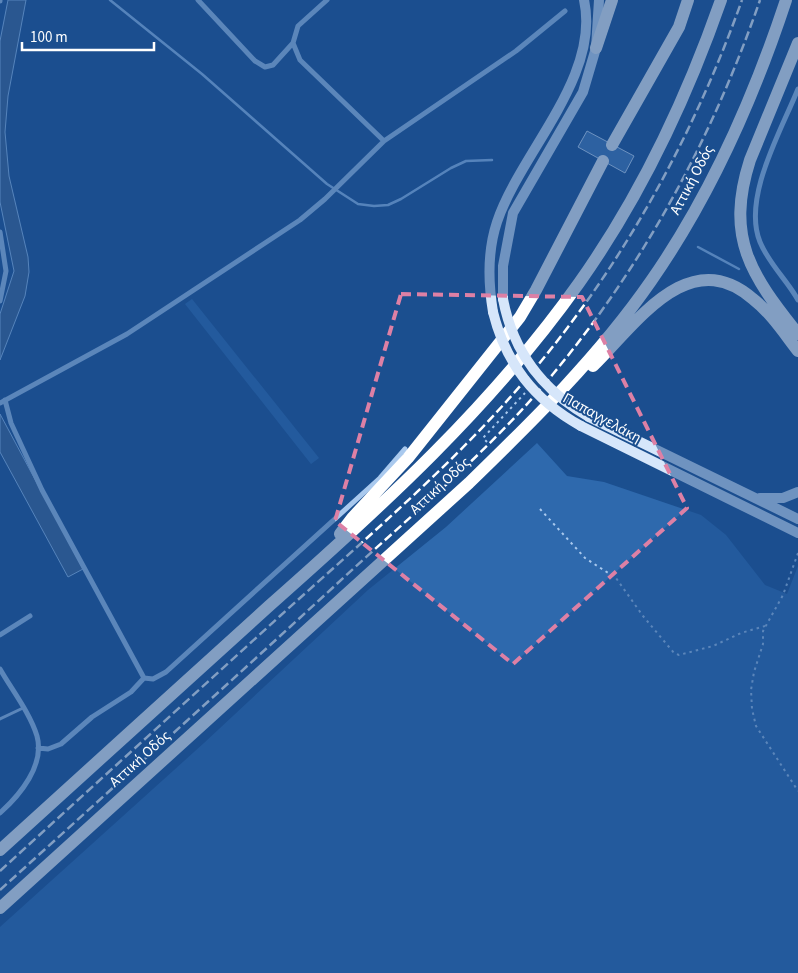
<svg xmlns="http://www.w3.org/2000/svg" width="798" height="973" font-family="'Source Sans 3',sans-serif">
<rect width="100%" height="100%" fill="#1b4f8f"/>
<path fill="#2e69ad" d="M192,299L319,458L311,464L185,304Z
M537,443L567,476L604,482L701,515L726,535L765,585L787,594L798,566V973H0V927L204,743L368,590L446,527Z"/>
<path fill="#3c6290" stroke="#9cc4f0" d="M8,0H26L8,96L5,132L9,176L28,257L29,272L25,296L0,360V314L14,271L0,202V41Z
M0,414L83,569L68,577L0,452Z"/>
<g fill="none" stroke-linecap="round" stroke-linejoin="round">
<path stroke="#9cc4f0" stroke-width="2.5" d="M110,0L202,74L327,184L358,204L374,206L388,205L401,199L451,168L466,161L492,160
M698,247L739,269"/>
</g>
<path fill="#4478b7" stroke="#cfe3fa" d="M587,131L634,156L625,173L578,147Z"/>
<g fill="none" stroke-linecap="round" stroke-linejoin="round">
<path stroke="#a9c9ee" stroke-width="2" stroke-dasharray="2.5 4" stroke-linecap="butt" d="M487,442L483,438L525,393
M540,509L585,558L616,578L643,616L674,653L679,655L713,646L741,633L765,626
M798,553L783,595L763,631V644L754,672L751,690L752,709L756,726L798,791"/>
<path stroke="#a9c9ee" stroke-width="3" d="M0,719L23,708"/>
<path stroke="#a9c9ee" stroke-width="5" d="M198,0L255,61L265,67L273,65L293,43
M0,1V0
M798,89C781,131 742,198 760,242C769,264 787,280 798,300
M384,141L516,51L565,11
M0,232L6,271L0,301
M5,400L11,423L42,490L144,678L131,692L92,717L61,744L48,749L38,748
M0,403L127,334L300,220L325,199L384,141L300,60L293,43L298,26L327,0
M0,635L30,616
M0,669C12,690 30,713 37,736C45,765 20,795 0,813
M144,678L153,679L166,672L380,478L405,449"/>
<path stroke="#d6e6fa" stroke-width="10" d="M503,299V266L513,213L583,92L596,48L599,0
M493,312C488,282 487,252 497,222C520,153 601,77 584,0
M589,417L798,519
M581,426L798,533
M760,498H783L798,492"/>
<path stroke="#fff" stroke-width="12" d="M798,43L750,160C725,238 751,275 798,334
M596,48L612,0
M612,145L679,27L688,0
M593,366C636,324 689,243 753,299C771,313 784,333 798,351
M340,534L353,517L408,458L520,317L536,290L603,161
M0,850C90,769 179,687 269,606C381,507 492,406 579,283C640,197 686,100 721,0
M0,908L469,483C534,420 599,356 651,281C711,195 753,100 786,0"/>
<path stroke="#fff" stroke-width="2.5" stroke-dasharray="9 4" stroke-linecap="butt" d="M0,871C93,786 187,701 280,616C365,539 453,465 527,378C622,267 693,137 742,0
M0,890C118,783 236,677 353,569C422,506 494,446 553,374C645,263 713,136 760,0"/>
<path stroke="#d6e6fa" stroke-width="10" d="M503,299C513,352 542,390 589,417
M493,312C506,364 534,400 581,426"/>
</g>
<path d="M0 0H798V973H0ZM401,294L582,297L687,508L513,664L335,521Z" fill="#1b4f8f" fill-opacity=".55" fill-rule="evenodd"/>
<path fill="none" stroke="#dd80a5" stroke-width="4" stroke-dasharray="10 6" stroke-linejoin="round" d="M401,294L582,297L687,508L513,664L335,521Z"/>
<g text-anchor="middle" dominant-baseline="central" stroke-width="4" stroke-linejoin="round" paint-order="stroke">
<g font-size="15" fill="#fff" stroke="#1b4f8f">
<text transform="translate(692 180) rotate(-62)">Αττική Οδός</text>
<text transform="translate(602 418) rotate(29)">Παπαγγελάκη</text>
<text transform="translate(440 486) rotate(-43)">Αττική Οδός</text>
<text transform="translate(140 759) rotate(-42)">Αττική Οδός</text>
</g>
</g>
<path d="M22 42v8h132v-8" fill="none" stroke="#ffffff" stroke-width="2.5"/>
<text x="30" y="42" font-size="15" fill="#ffffff" stroke="#1b4f8f" stroke-width="4" paint-order="stroke">100 m</text>
</svg>
